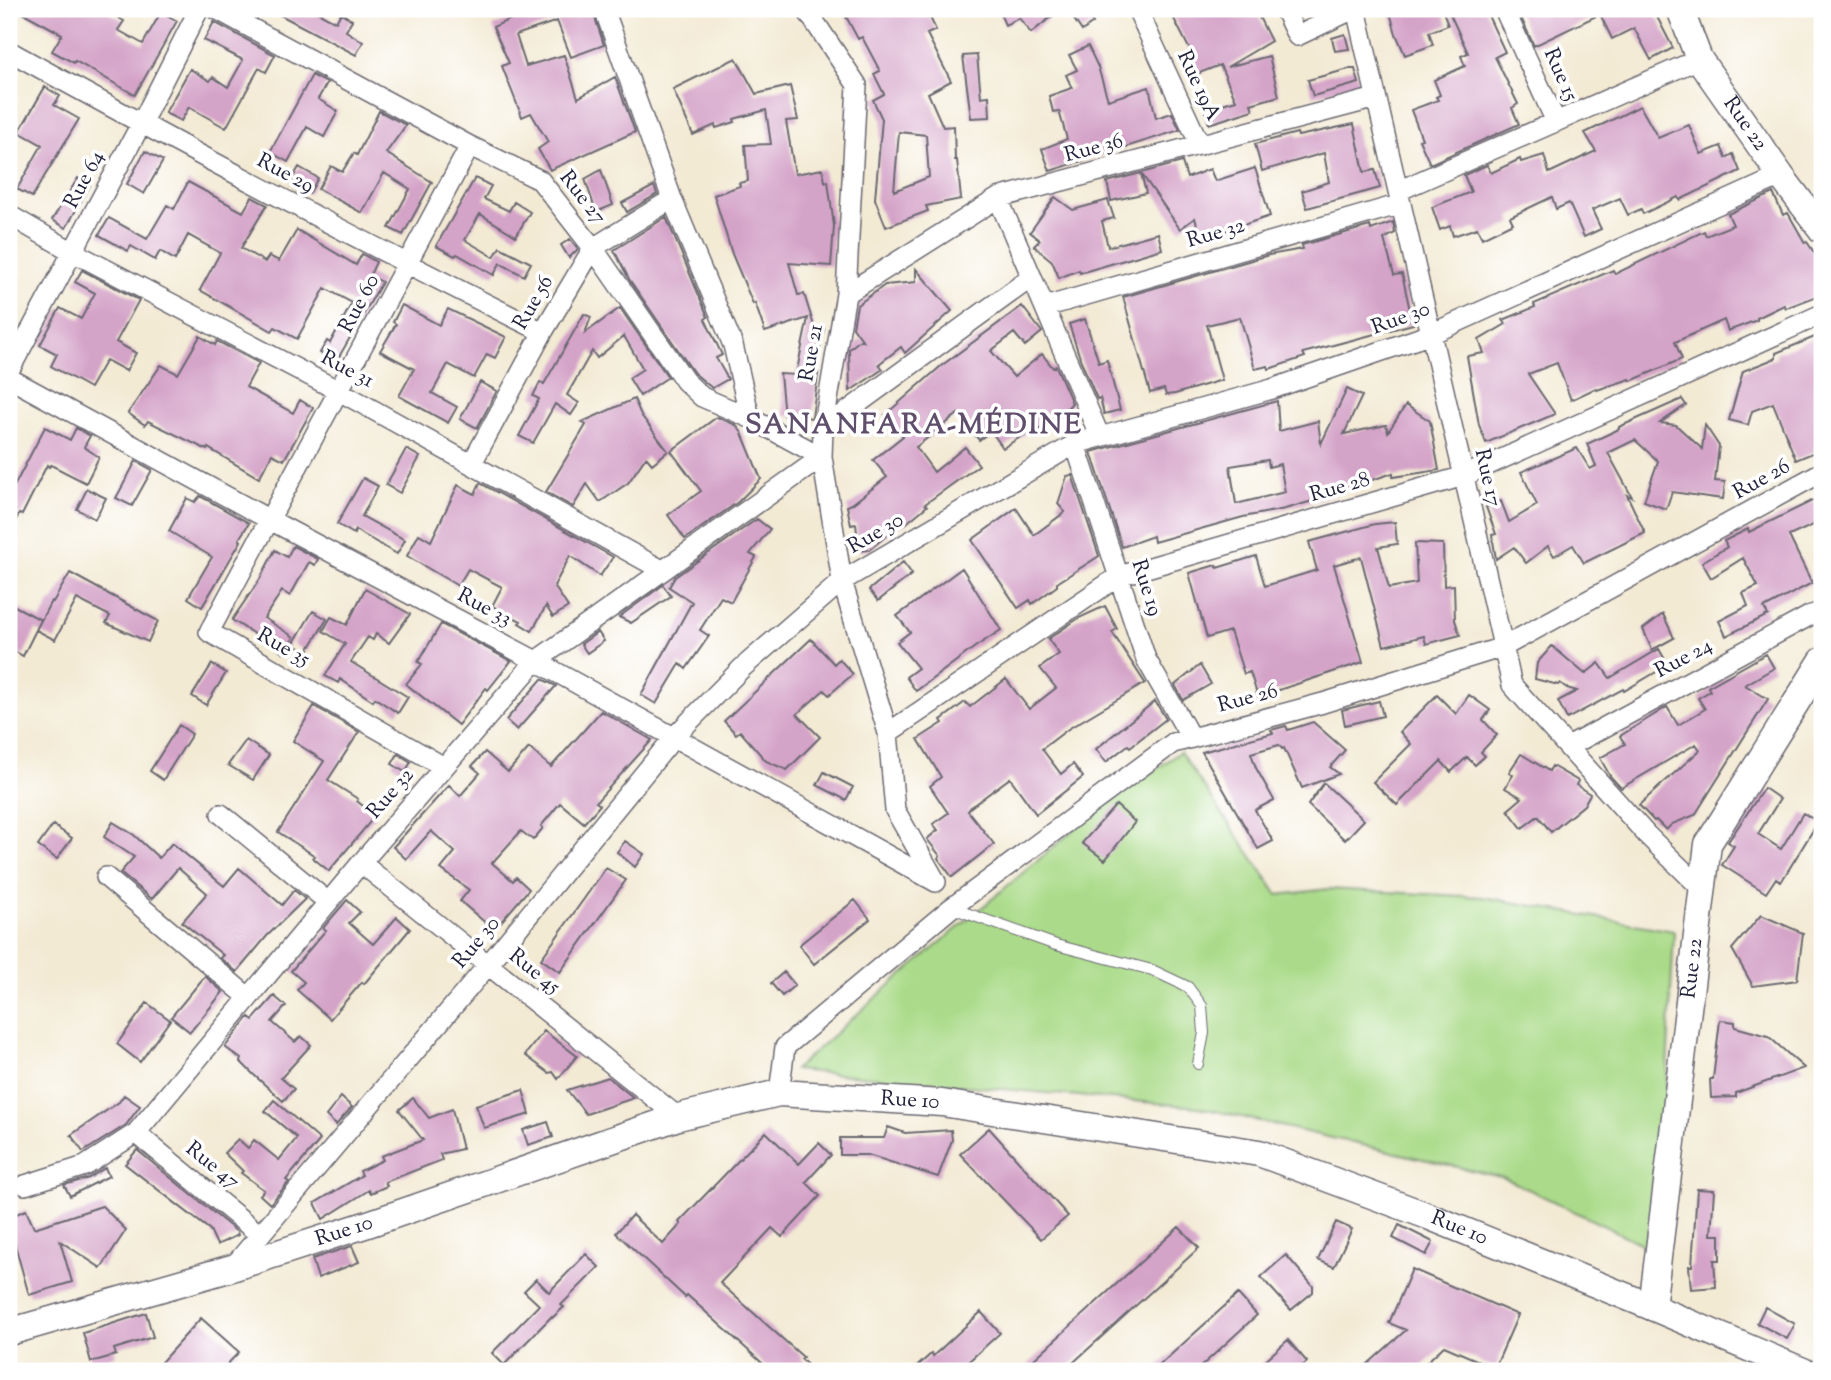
<svg xmlns="http://www.w3.org/2000/svg" width="1831" height="1380" font-family="'Sorts Mill Goudy',serif">
<rect width="100%" height="100%" fill="#fff"/>
<filter id="ink" filterUnits="userSpaceOnUse"><feTurbulence type="fractalNoise" baseFrequency=".0143" numOctaves="2"/><feDisplacementMap in="SourceGraphic" scale="14" xChannelSelector="R" yChannelSelector="G"/><feConvolveMatrix kernelMatrix="1 2 1 2 8 2 1 2 1" color-interpolation-filters="sRGB"/></filter>
<filter id="wash" filterUnits="userSpaceOnUse"><feTurbulence type="fractalNoise" baseFrequency=".00686" numOctaves="4" result="noise"/><feDisplacementMap in="SourceGraphic" scale="28" xChannelSelector="R" yChannelSelector="G"/><feGaussianBlur stdDeviation="1.57" result="paint"/><feColorMatrix in="noise" values="0 0 0 0 0 0 0 0 0 0 0 0 0 0 0 0 0 1.4 0 .05"/><feComposite in="paint" operator="in"/></filter>
<g filter="url(#wash)">
<rect width="100%" height="100%" fill="#f3ead4"/>
<path fill="#abdb8a" stroke="#667e62" stroke-width="2" d="M1180,752L1278,895L1328,889L1483,897L1674,931L1658,1252L1505,1178L1198,1107L794,1070L889,986L1082,823Z"/>
<g id="blocks">
<path fill="#d4a3c8" fill-rule="evenodd" d="M16,9H103L124,21L118,30L143,44L161,12L177,21L135,95L75,61L74,63L52,51L62,34Z
M269,9H312L336,22L341,13L352,20L346,31L363,42L356,55Z
M533,9H592L604,45L571,57L557,21L516,35L526,66L564,55L578,98L615,77L635,132L550,170L538,149L548,142L531,113L522,117L502,66L509,63L493,27Z
M842,9H926L936,30L927,34L951,81L928,93L943,127L954,126L955,160H957L961,199L926,206L928,211L886,227L875,199L882,119L873,100L884,94L874,74L880,71L862,37L858,39ZM899,132L926,135L929,177L894,191Z
M998,9H1061L1031,33L1019,18L1005,25Z
M1067,9H1083L1093,23L1082,31Z
M1169,9H1255L1271,41L1227,67L1269,56L1279,96L1251,104L1253,110L1209,124L1205,109L1236,100L1220,65L1197,74L1190,55L1192,54Z
M1389,9H1442L1448,25L1429,32L1433,45L1405,55L1396,34Z
M1463,9H1485L1505,52L1495,57L1518,104L1512,108L1519,124L1430,164L1419,140L1422,139L1411,110L1438,100L1436,97L1440,95L1434,80L1465,66L1461,56L1468,53L1450,14Z
M1517,9H1653L1673,48L1651,60L1634,28L1612,39L1600,14L1534,46Z
M214,22L275,55L266,72L259,68L226,128L189,107L181,121L165,113L190,69L210,81L213,77L228,87L243,60L204,40Z
M1345,34L1349,49L1335,51L1332,38Z
M1088,46L1098,67L1108,100L1149,87L1156,118L1172,113L1180,130L1050,171L1042,149L1067,139L1059,111L1053,112L1049,96L1072,88L1066,75L1077,70L1069,55Z
M977,55L981,97L989,96L990,117L971,118L963,56Z
M736,58L756,94L790,86L798,120L786,121L795,174L823,169L825,182L828,181L834,226L831,266L789,263L798,295L804,294L816,332L824,329L814,377L818,374L812,418L784,415L780,374L796,375L808,318L765,332L755,303L753,304L732,254L714,195L740,186L739,183L748,181L745,145L771,144L766,110L734,119L735,122L716,128L715,125L693,135L673,89Z
M1349,69H1355L1359,83L1313,96L1308,80Z
M312,75L327,83L318,99L338,111L324,137L307,127L288,162L270,152Z
M45,87L60,96L54,105L79,119L32,197L17,189L42,145L19,132Z
M1640,106L1658,138L1689,125L1701,154L1721,146L1726,158L1733,154L1740,171L1680,200L1678,197L1643,214L1641,209L1628,215L1620,198L1592,210L1601,229L1584,237L1569,203L1556,209L1552,197L1510,217L1513,223L1482,238L1477,228L1453,236L1450,226L1440,230L1432,207L1471,192L1464,175L1487,165L1491,173L1520,159L1521,162L1544,155L1549,173L1596,151L1585,133Z
M379,111L406,125L386,153L432,182L403,235L389,228L410,189L384,173L362,213L318,189L331,166L342,172L354,153L357,155Z
M1354,124L1364,172L1375,170L1380,188L1307,208L1302,191L1329,182L1324,153L1262,171L1255,144L1297,133L1298,136Z
M145,151L163,161L144,194L127,184Z
M1182,162L1187,178L1210,169L1215,181L1255,168L1270,216L1201,239L1195,218L1180,229L1141,173Z
M299,167L318,178L309,194L290,183Z
M601,170L613,205L596,212L585,179Z
M1141,173L1146,193L1111,201L1107,182Z
M78,178L90,185L66,228L52,220Z
M475,178L491,186L484,199L509,211L514,202L530,212L516,236L480,214L465,240L494,257L500,247L531,263L524,276L500,263L494,275L457,254L455,256L436,246Z
M188,182L243,212L252,197L267,205L241,248L265,262L269,256L279,261L297,230L356,265L362,254L376,262L370,275L382,282L336,362L320,353L327,341L330,343L352,303L325,288L297,339L275,327L272,331L200,290L220,253L188,235L175,260L160,251L155,260L131,246L128,251L99,235L109,218L147,239L167,205L174,209Z
M654,186L657,194L627,212L622,203Z
M1773,193L1783,215L1788,213L1805,243L1807,242L1822,264V294L1786,308L1784,305L1757,318V320L1728,331L1724,320L1675,342L1682,359L1631,381L1630,379L1597,390L1596,388L1571,400L1557,363L1528,374L1555,414L1486,443L1479,425L1467,356L1484,353L1479,340L1506,324L1503,320L1535,307L1534,304L1613,270L1615,274L1704,231L1706,236L1733,225L1728,214Z
M1055,197L1073,210L1108,200L1114,218L1102,221L1108,247L1158,233L1162,249L1080,273L1079,270L1059,278L1052,261L1034,246L1040,240L1030,232Z
M666,217L708,317L705,319L722,355L716,358L728,379L712,388L694,373L629,279L614,250Z
M1393,222L1395,233L1384,239L1394,275L1402,274L1413,324L1303,353L1305,357L1269,369L1268,366L1255,369L1240,317L1207,325L1222,380L1175,394L1166,395L1164,389L1150,393L1123,297L1269,255L1303,249L1302,245L1370,226L1371,230Z
M570,239L578,249L569,258L561,245Z
M916,269L952,311L905,353L901,347L879,364L883,369L850,391L849,349L860,340L863,341L853,327L857,305L885,285L916,282Z
M82,270L139,300L116,342L136,353L126,371L106,360L90,388L51,366L57,354L40,345L60,308L81,319L95,293L75,282Z
M402,305L439,325L448,309L506,337L495,358L487,354L474,378L448,364L432,393L457,407L448,423L399,396L414,369L380,351L396,324L393,322Z
M1022,306L1042,332L1025,346L1014,333L991,351L1014,377L1042,354L1053,368L1056,366L1072,403L1059,417L1057,415L1033,434L1030,431L1003,448L991,431L979,440L958,414L916,447L934,472L965,447L979,465L925,504L927,506L903,526L901,524L869,550L859,551L856,524L851,525L847,506L852,504L887,477L873,460L903,436L885,415L941,366Z
M620,308L668,377L640,396L629,378L643,369L624,336L597,358L592,351L567,395L579,403L571,415L555,404L533,443L519,436L539,399L533,396L540,382L544,384L584,314L591,317L585,333Z
M1085,319L1099,363L1107,360L1120,410L1104,414L1100,398L1097,399L1081,361L1069,324Z
M1822,334V449L1796,460L1773,403L1752,411L1748,425L1729,420L1743,371L1776,358V353Z
M200,336L215,345L217,341L259,363L246,387L293,413L300,400L313,408L284,460L272,454L259,478L208,448L207,450L148,421L145,425L128,413L161,365L178,374Z
M480,382L497,391L477,428L460,419Z
M1347,389L1362,396L1344,434L1386,425L1388,432L1406,405L1430,421L1439,470L1393,477V473L1339,491L1340,493L1285,509L1243,517L1154,542L1153,536L1122,547L1091,452L1277,401L1279,431L1318,421L1321,444ZM1268,460L1269,467L1280,464L1285,492L1236,504L1230,466Z
M634,399L641,415L668,451L652,464L646,457L628,483L600,502L587,484L573,507L546,492L586,425L582,422Z
M1682,399L1686,405L1660,423L1676,425L1702,449L1705,425L1719,446L1715,481L1725,482L1723,499L1672,492L1666,509L1644,501L1658,461L1635,440L1608,453L1632,497L1627,495L1645,533L1584,563L1573,545L1554,556L1548,546L1526,563L1514,547L1496,559L1492,535L1496,534L1486,507L1501,501L1509,522L1537,505L1521,472L1577,448L1590,469L1596,466L1587,444L1619,429V427Z
M717,417L736,425L742,433L761,479L738,502L685,539L668,515L701,491L671,451Z
M45,427L70,440L76,428L90,436L84,447L99,457L86,483L51,465L49,467L47,465L22,515L19,514L9,533V496Z
M406,449L420,457L400,493L386,485Z
M136,461L152,470L132,506L116,498Z
M1072,475L1099,556L1057,583V586L1032,604L1030,600L1018,608L972,540L1016,508L1034,535L1065,512L1058,504L1067,476Z
M363,478L378,486L362,516L405,540L397,554L355,530L354,534L337,524Z
M480,483L613,557L600,576L570,556L554,586L568,607L553,617L546,606L532,631L519,623L521,621L492,606L502,587L468,569L458,586L407,556L419,534L431,541L458,485L475,494Z
M87,489L106,498L95,519L77,509Z
M200,496L249,523L239,539L241,541L202,607L188,598L212,557L169,531L187,498L195,502Z
M1814,500L1822,521L1789,536L1812,583L1764,608L1768,615L1726,636L1719,621L1748,606L1743,593L1758,586L1743,558L1711,578L1702,562L1727,547L1724,541L1748,529L1749,532Z
M757,519L770,529L750,554L756,557L731,602L721,597L700,630L709,636L686,669L680,664L656,704L641,695L692,602L669,587L675,577Z
M1395,522L1397,544L1378,547L1389,588L1417,583L1415,543L1443,544L1444,586L1454,585L1455,620L1460,635L1426,644L1424,636L1384,646L1361,557L1334,565L1363,662L1258,697L1250,672L1244,674L1230,631L1207,638L1189,573L1216,565L1217,568L1256,556L1265,586L1317,570L1309,542L1375,524Z
M293,546L318,559L315,565L309,562L290,596L282,591L264,618L294,637L284,653L232,620L260,579L275,550L287,557Z
M903,562L912,574L878,601L869,590Z
M962,568L1001,630L975,647L916,691L906,677L918,668L897,642L910,632L897,616Z
M70,573L158,621L148,642L106,623L110,616L77,599L55,640L36,630L51,601L53,602Z
M663,585L671,596L631,623L619,617Z
M365,589L410,614L389,643L376,634L373,640L368,637L351,662L408,697L398,713L375,698L373,701L340,679L338,683L325,676L345,644L323,631L331,617L347,625Z
M9,603L41,620L23,656L9,648Z
M1105,606L1117,629L1112,632L1145,683L1068,729L1042,749L1061,774L1073,764L1083,777L1036,814L1010,778L971,807L968,811L994,844L952,877L938,858L940,856L927,839L938,830L933,824L948,813L930,786L941,777L918,739L943,723L941,720L965,702L970,707L1006,679L1029,709L1056,688L1040,668L1059,654L1048,639L1079,618Z
M313,611L327,619L307,652L293,644Z
M1663,614L1674,638L1652,650L1643,629Z
M441,624L511,661L488,690L486,688L458,725L406,684L422,664L418,662Z
M598,632L604,641L587,653L581,644Z
M811,639L834,664L839,659L853,674L829,695L824,690L797,714L820,737L787,770L766,761L740,731L736,734L724,721Z
M1552,646L1585,674L1599,663L1610,678L1659,649L1668,665L1624,691L1623,689L1567,719L1558,701L1577,691L1567,688L1560,683L1558,685L1535,679L1537,663Z
M1766,654L1774,668L1745,685L1768,699L1695,815L1672,824L1666,830L1656,820L1654,821L1639,805L1700,750L1696,744L1621,788L1610,776L1600,758L1625,744L1620,736L1667,707L1678,725L1705,709L1698,698L1710,691L1708,687Z
M212,664L226,673L206,705L192,696Z
M1200,665L1211,684L1183,700L1175,685Z
M542,679L556,686L517,730L506,720Z
M1437,695L1456,714L1469,695L1490,710L1483,720L1497,735L1481,752L1485,756L1475,765L1467,757L1451,772L1441,761L1397,805L1373,782L1411,744L1400,732Z
M1155,701L1166,719L1130,747L1128,745L1106,762L1096,749Z
M1379,701L1383,716L1345,725L1342,710Z
M314,706L359,732L328,780L358,799L357,801L375,816L329,871L313,858L315,856L278,832L324,761L293,741Z
M601,711L652,740L596,802L600,805L584,823L560,803L541,826L543,828L533,840L521,831L492,863L513,881L516,877L529,889L494,930L460,901L469,890L441,869L455,852L431,831L406,859L393,847L449,785L460,796L480,773L472,766L485,752L508,772L529,748L551,767Z
M1313,722L1345,750L1330,767L1339,774L1302,788L1284,748L1282,749L1279,745L1251,753L1256,768L1274,800L1255,810L1273,841L1258,849L1202,752L1273,733L1271,730L1286,726L1288,730Z
M179,725L192,734L163,780L150,771Z
M246,740L269,755L253,780L228,765Z
M398,754L411,762L405,772L392,764Z
M1521,754L1549,771L1552,766L1578,781L1576,785L1590,794L1584,805L1551,832L1538,816L1522,828L1508,810L1522,798L1505,788L1513,775L1509,772Z
M824,772L853,787L846,800L817,785Z
M1324,783L1364,820L1345,840L1308,805Z
M1764,788L1780,799L1758,834L1781,849L1803,813L1818,822L1781,882L1776,878L1766,893L1722,865L1734,846L1728,842Z
M1116,805L1135,822L1105,860L1082,843Z
M113,822L134,835L159,858L172,843L224,886L239,868L282,905L294,890L305,899L267,936L237,972L220,958L223,955L182,922L207,893L178,868L152,899L120,873L134,857L104,837Z
M53,825L72,838L57,859L38,846Z
M625,841L644,854L635,867L617,852Z
M606,868L626,880L560,972L541,959Z
M347,900L360,912L349,923L373,944L397,917L410,929L364,984L362,982L330,1019L297,990L304,982L291,971L326,930L323,928Z
M855,900L870,919L814,964L799,945Z
M1761,915L1803,933L1797,980L1753,986L1732,949Z
M784,972L795,985L782,996L771,983Z
M205,976L223,992L190,1032L171,1017Z
M274,996L286,1006L272,1022L295,1042L301,1036L311,1045L281,1078L294,1089L283,1101L254,1075L240,1061L241,1059L225,1047L249,1017L253,1020Z
M147,1003L170,1020L140,1062L117,1044Z
M1720,1020L1735,1022V1027L1768,1036L1804,1068L1736,1093V1097L1711,1098L1710,1079H1713Z
M544,1031L577,1056L558,1079L553,1072L549,1073L525,1055Z
M608,1077L634,1098L586,1114L567,1090Z
M523,1090L530,1114L484,1128L476,1105Z
M124,1095L140,1106L126,1125L83,1152L71,1135L119,1102Z
M341,1097L352,1107L336,1125L326,1116Z
M413,1098L429,1118L452,1109L462,1149L440,1154L442,1160L385,1182L387,1186L371,1193L369,1190L323,1219L315,1203L362,1175L360,1171L383,1160L381,1156L423,1140L399,1110Z
M274,1100L320,1140L286,1180L289,1182L270,1204L260,1195L264,1190L241,1173L243,1171L224,1153L238,1139L248,1148L254,1140L279,1160L297,1138L265,1111Z
M548,1122L553,1137L528,1145L523,1130Z
M888,1127L905,1133L951,1130L952,1140L938,1177L868,1155H840V1138H884Z
M989,1128L1068,1216L1041,1239L960,1154Z
M766,1132L799,1164L819,1143L831,1155L806,1182L820,1196L782,1237L772,1228L720,1283L803,1357L801,1359L814,1371H771L687,1295L685,1297L616,1233L632,1215L663,1244L681,1224L679,1222Z
M137,1150L237,1232L238,1235L217,1245L210,1230L125,1164Z
M105,1168L109,1176L70,1196L64,1185L89,1178Z
M1697,1189L1714,1190L1711,1235H1720V1260H1714L1716,1287L1691,1289L1689,1266H1692Z
M102,1206L126,1230L101,1268L60,1241L72,1282L29,1295L15,1245L9,1248V1217L26,1210L34,1228Z
M1336,1222L1352,1229L1334,1267L1318,1260Z
M1399,1225L1433,1242L1426,1255L1393,1238Z
M1179,1227L1199,1248L1064,1371H1021Z
M352,1246L359,1262L318,1278L312,1259Z
M586,1254L599,1267L561,1305L564,1307L552,1318L551,1317L504,1365L492,1353L539,1305L524,1291L536,1279L549,1292Z
M1286,1255L1313,1286V1292L1291,1310L1261,1277Z
M1412,1269L1518,1315L1495,1368L1444,1346L1417,1371H1360L1406,1330L1389,1323Z
M1238,1294L1257,1315L1196,1371H1153Z
M1765,1307L1795,1324L1787,1339L1757,1323Z
M981,1312L1000,1333L958,1371H912L931,1354L933,1356Z
M146,1313L153,1337L114,1349L116,1355L91,1362L83,1333Z
M201,1318L239,1352L221,1371H153Z
M1288,1340L1307,1362L1297,1371H1253Z"/>
</g>
</g>
<g filter="url(#ink)">
<use href="#blocks" fill-opacity="0" stroke="#6b6871" stroke-width="2"/>
<g fill="none" stroke-linecap="round" stroke-linejoin="round">
<defs>
<path id="lane" d="M952,908L1056,945L1152,970L1188,987L1202,1006L1204,1033L1198,1064"/>
<path id="street" d="M604,9L672,199L733,345L750,418
M806,9L857,85L846,294L823,429L822,457L842,581L888,733L895,810L935,880
M1137,9L1200,145
M1284,9L1297,36L1354,9
M1356,9L1512,685L1647,835L1703,890
M1504,9L1556,122
M9,51C185,148 363,243 543,332
M1398,191L1699,59
M998,198L1100,437
M9,215L73,252L339,391L662,570
M846,294L998,198L1376,98
M1045,307L1401,204
M9,371L141,124L199,9
M9,378L270,520L536,661L936,882
M823,429L1032,277
M1075,444L1146,659L1191,738
M472,463L543,332L593,248L672,199
M888,733L1119,576L1464,476L1822,314
M1568,747L1811,615L1822,612
M444,767L209,632L470,146
M221,814L328,902
M361,863L678,1117
M106,877L248,997
M779,1093L785,1047L951,908L1173,743L1323,703L1503,647L1822,472
M136,1133L260,1235
M25,1185L85,1166L136,1133L361,863L536,661L822,457L750,418L702,397L685,381L593,248L540,180L470,146L216,9
M232,1268L488,965L674,737L742,668L842,581L1075,444L1272,389L1431,334L1781,176"/>
<g id="secondary">
<path id="s1" d="M1680,9L1699,59L1781,176L1822,230"/>
<path id="s2" d="M1652,1307L1708,844L1822,661"/>
<path id="s3" d="M9,1332L232,1268L368,1224L678,1117L779,1093L942,1103L1259,1153L1428,1216L1652,1307L1803,1371"/>
</g>
</defs>
<use href="#lane" stroke="#6b6871" stroke-width="12"/>
<use href="#street" stroke="#6b6871" stroke-width="22"/>
<use href="#secondary" stroke="#6b6871" stroke-width="29"/>
<use href="#lane" stroke="#fff" stroke-width="10"/>
<use href="#street" stroke="#fff" stroke-width="19"/>
<use href="#secondary" stroke="#fff" stroke-width="26"/>
<defs>
<path id="rail" d="M1817,9L1822,17"/>
</defs>
<use href="#rail" stroke="#22223b" stroke-width="8"/>
<use href="#rail" stroke="#fff" stroke-width="5" stroke-dasharray="16" stroke-linecap="butt"/>
</g>
</g>
<g text-anchor="middle" dominant-baseline="central" stroke-width="7" stroke-linejoin="round" paint-order="stroke">
<g font-size="21" fill="#22223b" stroke="#fff">
<text transform="translate(1560 75) rotate(66)">Rue 15</text>
<text transform="translate(1198 86) rotate(65)">Rue 19A</text>
<text stroke="none"><textPath href="#s1" startOffset="133">Rue 22</textPath></text>
<text transform="translate(1094 149) rotate(-15)">Rue 36</text>
<text transform="translate(285 174) rotate(28)">Rue 29</text>
<text transform="translate(85 180) rotate(-62)">Rue 64</text>
<text transform="translate(582 198) rotate(52)">Rue 27</text>
<text transform="translate(1216 234) rotate(-16)">Rue 32</text>
<text transform="translate(534 303) rotate(-60)">Rue 56</text>
<text transform="translate(360 304) rotate(-62)">Rue 60</text>
<text transform="translate(1401 319) rotate(-20)">Rue 30</text>
<text transform="translate(812 353) rotate(-80)">Rue 21</text>
<text transform="translate(347 370) rotate(28)">Rue 31</text>
<text transform="translate(1487 478) rotate(77)">Rue 17</text>
<text transform="translate(1762 480) rotate(-29)">Rue 26</text>
<text transform="translate(1340 488) rotate(-16)">Rue 28</text>
<text transform="translate(876 534) rotate(-30)">Rue 30</text>
<text transform="translate(1146 588) rotate(72)">Rue 19</text>
<text transform="translate(484 608) rotate(28)">Rue 33</text>
<text transform="translate(283 648) rotate(30)">Rue 35</text>
<text transform="translate(1684 659) rotate(-28)">Rue 24</text>
<text transform="translate(1248 699) rotate(-15)">Rue 26</text>
<text transform="translate(391 794) rotate(-49)">Rue 32</text>
<text transform="translate(477 943) rotate(-50)">Rue 30</text>
<text stroke="none"><textPath href="#s2" startOffset="341">Rue 22</textPath></text>
<text transform="translate(534 972) rotate(39)">Rue 45</text>
<text stroke="none"><textPath href="#s3" startOffset="938">Rue 10</textPath></text>
<text transform="translate(212 1166) rotate(39)">Rue 47</text>
<text stroke="none"><textPath href="#s3" startOffset="1505">Rue 10</textPath></text>
<text stroke="none"><textPath href="#s3" startOffset="350">Rue 10</textPath></text>
</g>
<g font-size="28" font-weight="bold" letter-spacing="2" fill="#604f6c" stroke="#fff">
<text x="914" y="426">SANANFARA-MÉDINE</text>
</g>
</g>
<rect width="1831" height="1380" fill="none" stroke="#fff" stroke-width="35"/>
</svg>
